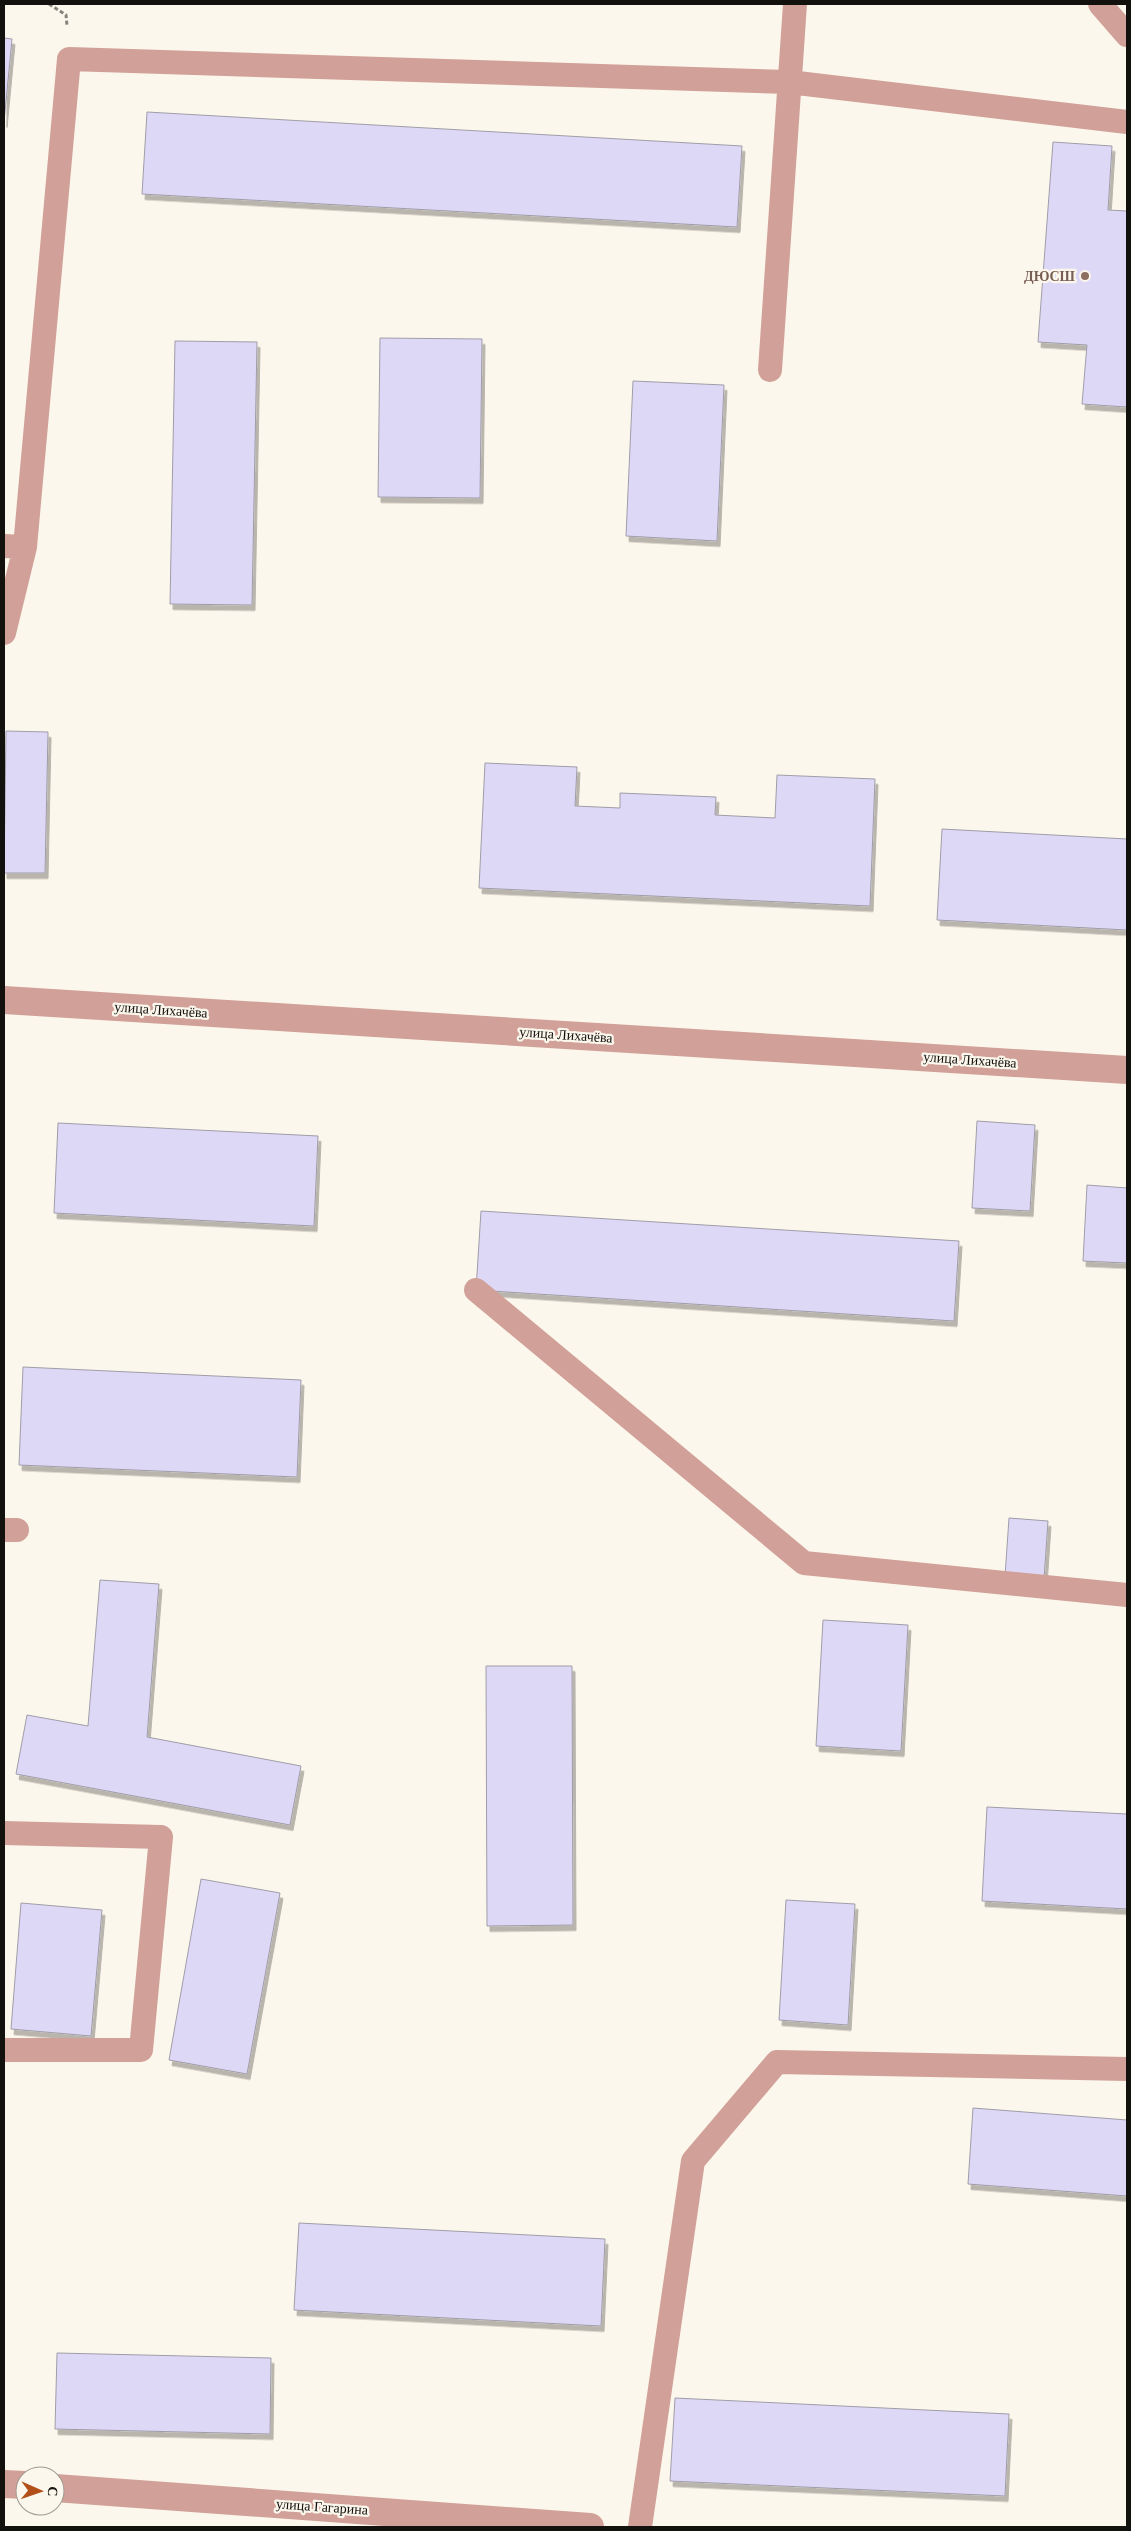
<svg xmlns="http://www.w3.org/2000/svg" width="1131" height="2531" font-family="'Times New Roman',serif">
<defs>
<filter id="shadow"><feDropShadow dx="3" dy="5.5" stdDeviation="0" flood-color="#0004"/></filter>
</defs>
<rect width="100%" height="100%" fill="#fcf7ec"/>
<path fill="#ded8f7" stroke="#9f9da8" filter="url(#shadow)" d="M4,38L12,39L4,122Z
M147,112L742,146L737,227L142,194Z
M1053,142L1112,146L1108,210L1127,211V407L1082,404L1087,345L1038,342Z
M380,338L482,339L480,498L378,497Z
M175,341L257,342L252,605L170,604Z
M633,381L724,385L717,541L626,536Z
M6,731L48,732L45,873H4Z
M485,763L577,767L575,806L620,808V793L716,797L715,815L775,818L777,775L875,779L870,906L479,888Z
M942,829L1127,839V930L937,920Z
M977,1121L1035,1125L1030,1211L972,1208Z
M58,1123L318,1136L314,1226L54,1213Z
M1087,1185L1127,1188V1263L1083,1261Z
M481,1211L959,1241L954,1321L476,1290Z
M23,1367L301,1380L297,1477L19,1465Z
M1009,1518L1048,1521L1044,1579L1005,1576Z
M100,1580L159,1584L147,1737L301,1766L290,1825L16,1774L27,1715L88,1726Z
M823,1620L908,1625L901,1751L816,1746Z
M486,1666H572L573,1925L487,1926Z
M987,1807L1127,1814V1909L982,1901Z
M201,1879L280,1893L247,2074L169,2060Z
M786,1900L855,1904L848,2025L779,2020Z
M21,1903L102,1910L91,2036L11,2029Z
M973,2108L1127,2120V2196L968,2184Z
M299,2223L605,2239L601,2326L294,2310Z
M57,2353L271,2358L270,2434L55,2429Z
M675,2398L1009,2414L1005,2496L670,2481Z"/>
<g fill="none" stroke-linecap="round" stroke-linejoin="round">
<path stroke="#86837c" stroke-width="3" stroke-dasharray="4 2.5" stroke-linecap="butt" d="M49,4L66,15L67,26"/>
<path stroke="#d1a098" stroke-width="24" d="M1100,4L1127,35
M770,370L795,4
M4,546L25,547
M4,633L25,547L69,59L789,82L1127,122
M476,1290L804,1563L1127,1595
M4,1530H17
M4,1833L161,1837L141,2050H4
M640,2527L693,2161L777,2062L1127,2069"/>
<path stroke="#d1a098" stroke-width="28" d="M4,1000L1127,1070
M4,2484L25,2485
M55,2488L590,2527"/>
</g>
<circle fill="#8d6e63" stroke="#fcf7ec" stroke-width="2" cx="1085" cy="276" r="5"/>
<g text-anchor="middle" dominant-baseline="central" stroke-width="4.5" stroke-linejoin="round" paint-order="stroke">
<g font-size="14" font-weight="bold" fill="#785e54" stroke="#fcf7ec" text-anchor="end">
<text x="1075" y="276">ДЮСШ</text>
</g>
<g font-size="14" fill="#13110e" stroke="#fcf7ec">
<text transform="translate(161 1010) rotate(4)">улица Лихачёва</text>
<text transform="translate(566 1035) rotate(4)">улица Лихачёва</text>
<text transform="translate(970 1060) rotate(4)">улица Лихачёва</text>
<text transform="translate(322 2507) rotate(4)">улица Гагарина</text>
</g>
</g>
<rect width="1131" height="2531" fill="none" stroke="#13110e" stroke-width="10"/>
<g transform="translate(40 2491) rotate(92)"><circle r="24" fill="#fcf7ec" stroke="#9f9b93"/>
<path d="M0-4L9 19L0 12L-9 19Z" fill="#b35019"/>
<text y="-8" font-size="14" font-weight="bold" text-anchor="middle" fill="#13110e">С</text>
</g>
</svg>
